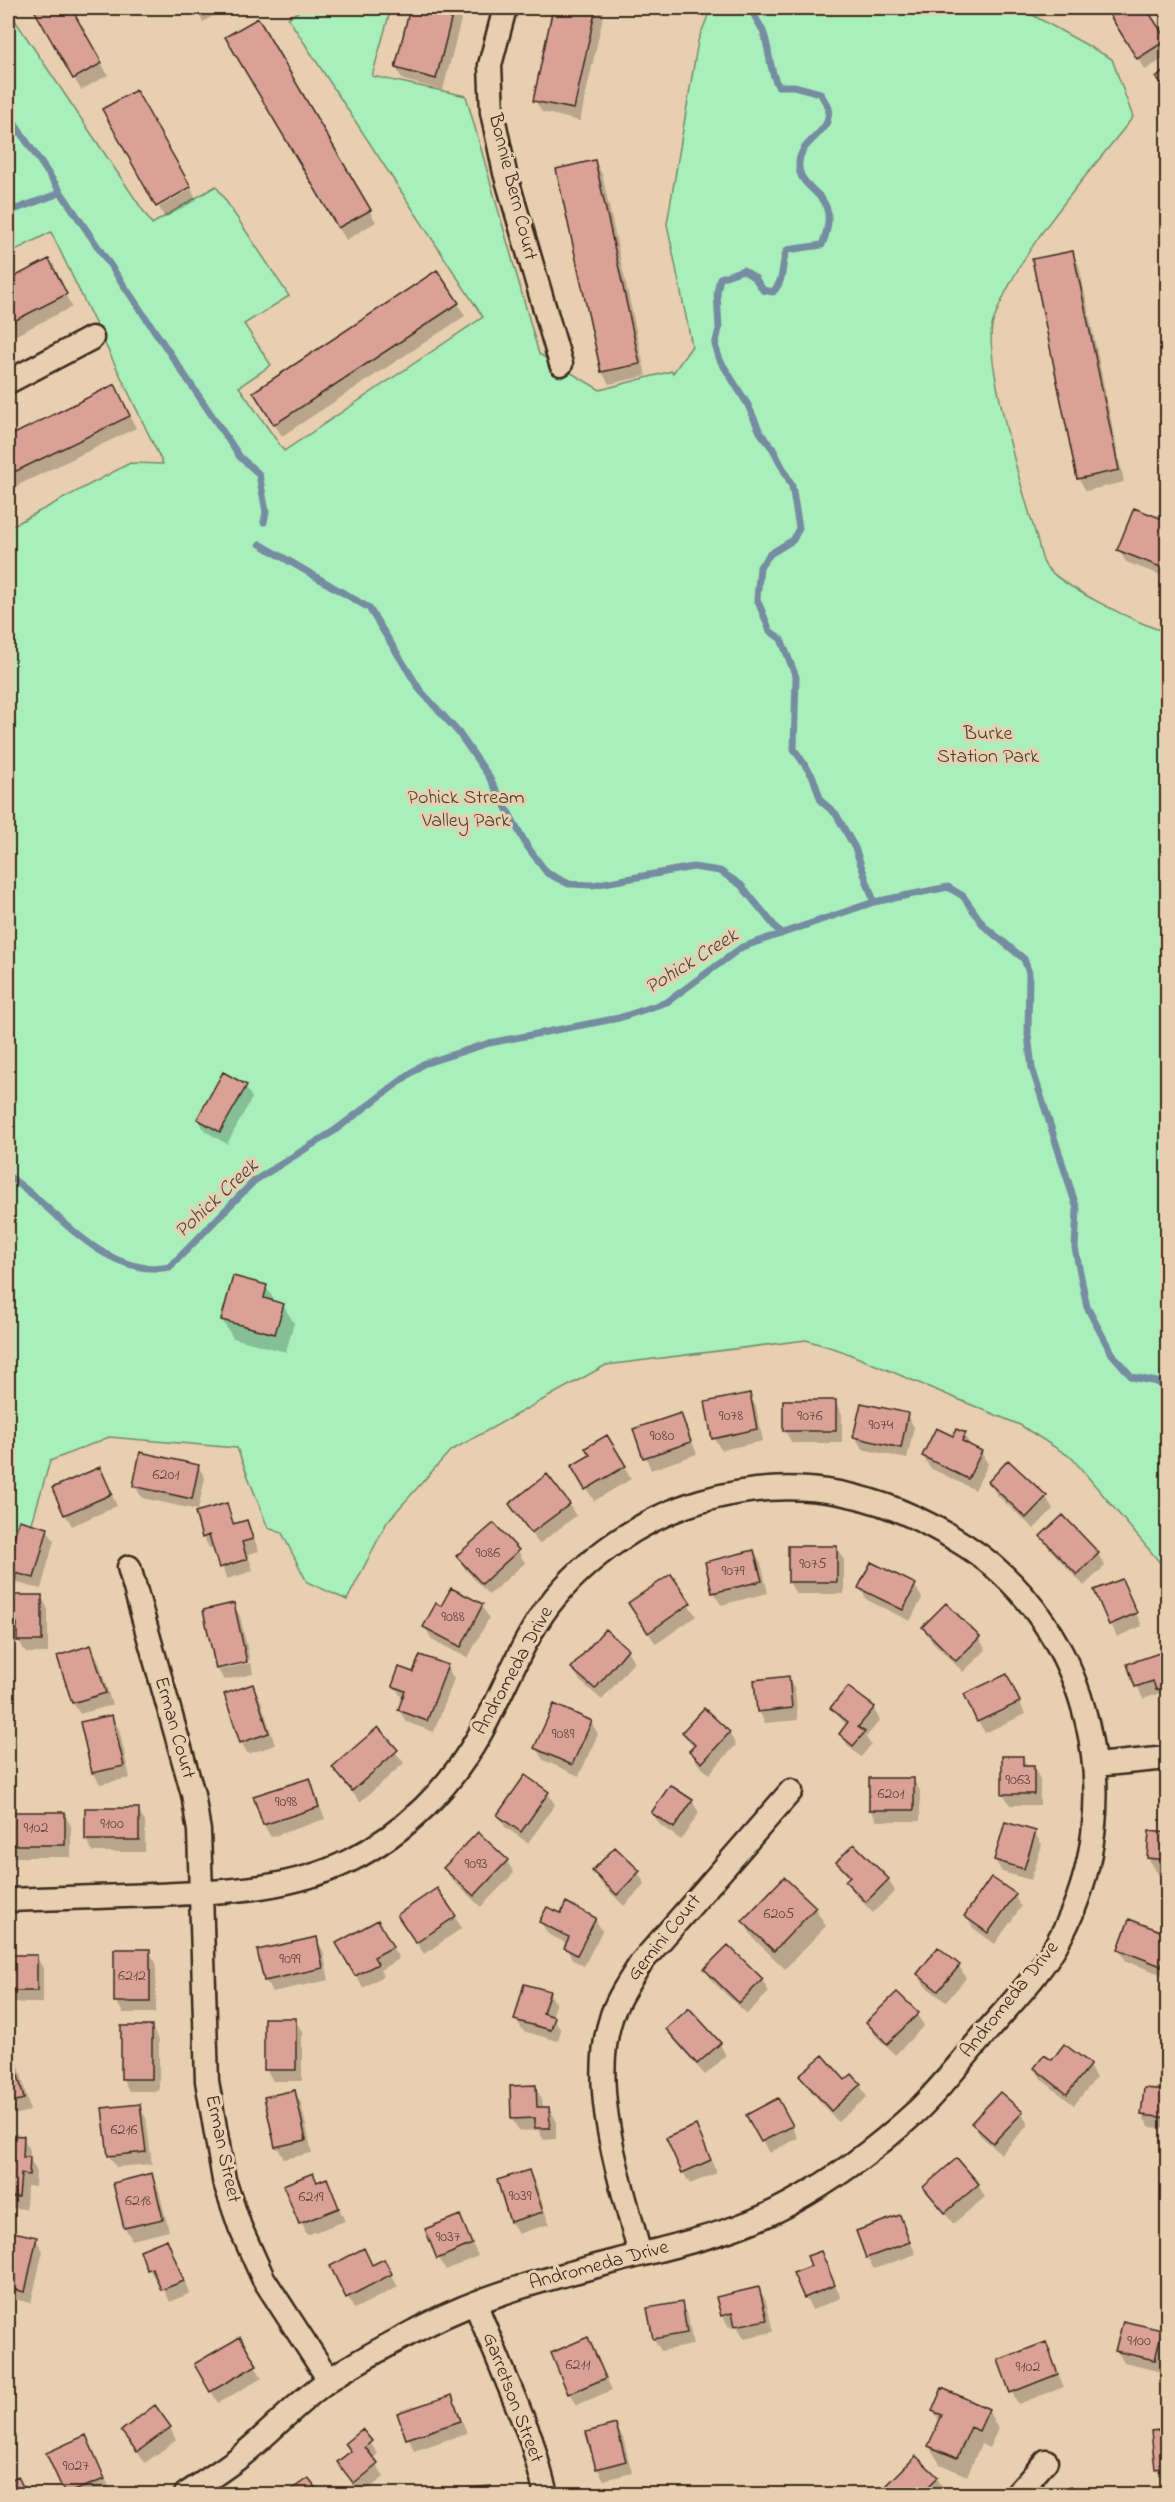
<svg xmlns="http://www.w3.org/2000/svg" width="1175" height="2502" font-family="'Indie Flower',sans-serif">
<rect width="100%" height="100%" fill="#e8cfb0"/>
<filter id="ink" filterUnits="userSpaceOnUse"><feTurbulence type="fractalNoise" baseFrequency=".0167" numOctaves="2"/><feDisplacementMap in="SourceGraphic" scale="12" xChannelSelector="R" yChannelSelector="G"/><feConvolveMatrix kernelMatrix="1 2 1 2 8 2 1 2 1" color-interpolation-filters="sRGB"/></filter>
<g filter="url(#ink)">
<path fill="#a8efbb" stroke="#728c6c" stroke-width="1.5" d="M304,8H391L372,76L466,96L539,354L600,390L672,371L673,373L692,346L667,224L698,41L711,8H1020L1112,59L1133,117C1085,179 1019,248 993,322C982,354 1024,497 1036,535C1039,543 1040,557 1045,565C1058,585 1144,627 1167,632V1571L1072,1458L1020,1425L842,1351L806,1340L606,1365L450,1451L387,1522L347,1600L307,1582L282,1533L268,1528L237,1448L109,1437L50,1461L8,1605V528L130,463L163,464L51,232L8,254V10L152,224L216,186L289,296L244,324L271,365L239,387L284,451L483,317L288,18Z"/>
<path fill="#0003" d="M35,8H70L108,75L81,90Z
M195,8H226L203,22Z
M412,8H464L443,90L403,80L396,68Z
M555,8H605L580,121L542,112L535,100Z
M1123,8H1144L1168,45V56L1145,70L1111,15Z
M257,20L376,222L346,240L227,38Z
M1168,69V93L1158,78Z
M595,162L602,174L646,376L609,384L602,372L558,170Z
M191,189L197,200L165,218L159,207Z
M1072,253L1079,265L1124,482L1086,491L1079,479Z
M48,261L72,307L8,339V282Z
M458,304L465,316L282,436L261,405Z
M115,386L136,428L8,490V438Z
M1168,522V578L1126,562L1119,550Z
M245,1086L252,1098L227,1144L205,1131L198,1119Z
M266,1287L276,1303L283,1305L294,1323L286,1352L233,1338L222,1320Z
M749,1395L756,1407L763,1441L721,1450L714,1438Z
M835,1402L842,1414V1443H792L785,1431Z
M681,1415L697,1454L651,1470L635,1430Z
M907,1415L914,1427L907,1459L862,1449L855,1437Z
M964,1435L972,1447L981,1452L988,1464L975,1490L930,1468L923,1456Z
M606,1437L631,1479L594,1501L574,1466L592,1456Z
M198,1466L205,1478L198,1510L142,1498L135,1486Z
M100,1469L117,1506L72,1526L65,1514Z
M990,1483L1046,1497L1053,1509L1034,1529L997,1495Z
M226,1504L236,1525L247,1522L259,1551L248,1554L253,1571L227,1579L214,1548L210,1549L203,1537Z
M510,1504H569L576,1516L539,1544Z
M1063,1517L1098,1554L1105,1566L1084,1586L1049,1548L1042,1536Z
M20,1522L47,1529L54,1541L41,1589L13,1582L8,1572Z
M494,1525L518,1551L525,1563L489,1595L465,1569L458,1557Z
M837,1548L844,1560V1594H796L789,1582Z
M754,1551L761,1563L768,1593L721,1605L714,1593L707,1563Z
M670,1576L696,1616L656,1644L637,1616Z
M1121,1580L1142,1626L1117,1637L1096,1591Z
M915,1586L922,1598L910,1621L867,1600L860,1588Z
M451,1590L482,1606L489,1618L468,1658L432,1640L425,1627L442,1608Z
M8,1596H41L48,1609V1653H26L19,1641V1634H11L8,1629Z
M233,1604L240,1616L250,1660L219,1667V1670L251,1663L253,1674L224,1680L217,1668Z
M923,1627L979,1638L986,1650L963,1672L930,1639Z
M605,1631L627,1650L634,1662L602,1700L580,1681L573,1669Z
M91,1647L98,1659L112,1705L80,1714L73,1703Z
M1168,1652V1700L1165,1701L1160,1693L1143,1699L1128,1665Z
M420,1656L447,1667L454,1679L434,1732L406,1722L399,1710L403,1699L394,1686L414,1674Z
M788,1678L795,1690L798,1720L765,1723L759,1711Z
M253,1686L260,1698L275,1745L248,1754L241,1742Z
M1013,1688L1025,1714L985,1733L978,1721Z
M832,1708H873L880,1720L866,1737L871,1745L861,1757L848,1746L841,1734L847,1726Z
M112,1717L119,1729L130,1778L100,1784L93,1772Z
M591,1722L598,1734L579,1776L543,1760L536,1748Z
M377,1729L404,1763L360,1802L333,1768Z
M683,1733H729L736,1745L709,1774L698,1764L691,1752L694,1748Z
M1022,1758L1028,1767H1033L1040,1779V1805H1010L1003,1793Z
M309,1779L325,1819L271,1837L264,1825Z
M913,1779L920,1791V1821H877L870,1809Z
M548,1793L555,1805L528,1843L505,1827L498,1815Z
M692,1801L699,1813L681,1840L660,1825L653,1813Z
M138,1810L145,1822V1852H93L86,1840Z
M8,1814H64L71,1826V1857H12L8,1849Z
M1035,1833L1042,1845L1031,1880L1002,1872L995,1860Z
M478,1834L507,1861L514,1873L481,1907L452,1880L445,1868Z
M1168,1834V1877L1159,1876L1148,1858Z
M838,1862L888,1879L895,1891L873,1913L854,1893L847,1881L849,1879Z
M594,1871L638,1872L645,1884L624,1906L601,1883Z
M437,1890L462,1928L424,1954L406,1927Z
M1014,1895L1021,1907L995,1944L973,1928L966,1916Z
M815,1908L826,1926L785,1969L754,1939L743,1921Z
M561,1915L595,1919L602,1931L584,1966L573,1960L566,1948L568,1944L548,1934L541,1922Z
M378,1922L399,1959L380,1970L383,1976L363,1988L338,1944Z
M1168,1936V1977L1126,1961L1119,1949Z
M316,1939L323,1951L329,1980L272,1992L265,1980Z
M149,1951L156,1963V2013H123L116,2001Z
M8,1956H36L43,1968V2003H8Z
M959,1966L966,1978L946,2002L925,1986L918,1974Z
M706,1970L762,1980L769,1992L747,2014L713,1982Z
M549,1992L556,2004L552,2018L561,2030L558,2041L523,2031L516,2019Z
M917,2014L924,2026L895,2055L875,2035L868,2023Z
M295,2020L302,2032V2081H273L266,2069Z
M123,2028H152L159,2040V2091H129L123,2079Z
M668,2029L720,2044L726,2056L705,2075L675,2041Z
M8,2045L17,2057L30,2111L13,2115L8,2108Z
M1052,2063L1089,2066L1096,2078L1074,2105L1042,2080L1035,2068Z
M801,2076L860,2085L867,2097L838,2122L808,2088Z
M535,2087L542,2099L543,2108H549L556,2120V2139L544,2140L538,2130L519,2131L512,2119Z
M294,2091L301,2103L312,2153L284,2159L277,2147L266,2098Z
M1168,2092V2129L1149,2127L1142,2115Z
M777,2100L798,2138L769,2153L748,2116Z
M139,2106L146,2118L152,2164L116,2167L109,2155Z
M1022,2113L1028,2125L1001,2154L980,2135L973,2123Z
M696,2127L717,2173L690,2184L683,2172Z
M8,2137L23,2138L30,2150V2159L36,2170L35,2187L27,2186L26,2209L8,2208Z
M529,2172L536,2184L549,2224L518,2234L511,2222L499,2181Z
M151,2175L158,2187L169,2231L132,2240L125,2228Z
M326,2180L345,2221L307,2235L285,2186Z
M978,2185L985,2197L953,2224L925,2187Z
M459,2217L478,2256L446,2270L439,2258Z
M899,2217L916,2254L874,2269L867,2258Z
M8,2232L36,2239L43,2251L31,2303L8,2298Z
M166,2241L190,2293L170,2302L159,2280L156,2281L149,2269Z
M820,2253L841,2298L812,2310L795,2274L813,2267Z
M383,2261L398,2287L354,2309L332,2267L372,2266Z
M759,2289L766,2301L773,2332L744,2338L737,2326L729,2327L722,2315Z
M681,2304L688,2316L693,2345L661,2351L654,2339Z
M1161,2331L1168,2342L1162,2372L1124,2363L1117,2351Z
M588,2339L612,2390L577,2405L570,2393Z
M240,2340L262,2378L218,2403L196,2365Z
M1045,2344L1064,2387L1018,2404L1012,2392Z
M452,2397L467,2433L414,2451L399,2414Z
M933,2410H988L998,2429L989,2448L981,2444L967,2476L940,2464L929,2446L940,2422Z
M616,2426L623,2438L632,2473L604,2480L597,2468Z
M170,2428L176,2440L145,2463L123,2431Z
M362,2431L378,2454L372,2459L384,2477L362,2494L339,2462L352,2452Z
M1168,2431V2480H1163L1156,2468Z
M86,2437L111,2491L104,2494H66L48,2454Z
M916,2458L937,2478L944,2490L939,2494H880Z
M490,2488L494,2494H444V2492Z"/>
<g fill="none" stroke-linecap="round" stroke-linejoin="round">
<path stroke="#758ca1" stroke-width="7" d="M752,8C754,19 761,24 764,34C770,51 769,70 778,86H794L820,93L829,108C829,112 828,118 827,122C819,138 800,144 799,163C797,196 845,188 822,245L787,250C780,266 786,278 773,292L763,290L755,278L743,270L720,278L717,292L719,329L715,345L720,360L748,405L760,432L773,449L792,486L799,528L793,540L770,554L760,567L757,599L770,631L781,639L796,677L794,749L813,777L821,801L836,814L855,848L874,902
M8,114L240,457L259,474L266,512L264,522
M8,212L60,193
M260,544L369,608L420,690L458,732L488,775L527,846L547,873L569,884L593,885L693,867L720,871L741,885L781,934
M8,1176C58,1209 103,1279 170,1267L254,1181L334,1131L423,1064L489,1043L619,1018L667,1002L742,947L874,902L948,887L963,896L984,926L1024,959L1029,973L1028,1035L1032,1068L1077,1209L1075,1248L1087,1307L1112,1354L1132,1377L1157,1382L1168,1389"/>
</g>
<path fill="#daa197" stroke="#3b2a1e" stroke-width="1.5" d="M33,8H71L102,63L73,79Z
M410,8H454L436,79L395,68Z
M553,8H596L574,109L533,101Z
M1120,8H1146L1167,40L1137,59L1109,14Z
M258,18L371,210L338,228L225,37Z
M1168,67V90L1156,78Z
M136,90L191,187L156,207L102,109Z
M595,160L640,364L601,372L556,169Z
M1073,251L1119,470L1077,479L1032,259Z
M49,259L67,294L8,324V280Z
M437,270L459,303L274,425L253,392Z
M115,384L130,416L8,475V437Z
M1134,508L1168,521V570L1117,550Z
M223,1072L247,1085L220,1132L197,1119Z
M233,1276L267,1285L264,1298L284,1304L275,1334L221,1320Z
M750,1393L757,1429L712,1439L705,1402Z
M783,1400H836V1431H783Z
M861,1403L908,1413L901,1448L853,1437Z
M681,1413L691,1442L643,1458L633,1429Z
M936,1428L953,1436L956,1429L966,1433L962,1441L982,1451L968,1479L922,1456Z
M607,1435L626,1466L585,1490L571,1466L590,1455L585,1448Z
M140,1452L199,1465L192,1499L133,1486Z
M1008,1460L1047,1496L1026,1518L988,1482Z
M100,1467L112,1494L64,1515L52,1488Z
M547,1474L570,1504L531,1533L509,1504Z
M227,1503L233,1524L247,1520L253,1539L242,1542L247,1559L219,1568L209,1535L202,1538L195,1512Z
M1063,1515L1099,1553L1077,1575L1040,1536Z
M19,1520L48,1528L34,1578L8,1571V1560Z
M494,1523L519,1550L482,1584L456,1556Z
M788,1546H837V1582H788Z
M754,1550L762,1581L712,1593L705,1562Z
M871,1562L916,1584L903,1610L858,1588Z
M671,1574L691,1603L648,1633L628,1603Z
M1122,1579L1137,1613L1109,1625L1094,1590Z
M451,1588L483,1604L461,1647L423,1627L436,1603L441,1606Z
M8,1595H42V1641H17V1623H8Z
M234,1603L247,1662L216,1669L203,1610Z
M946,1603L980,1637L956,1661L922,1627Z
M605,1629L628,1649L595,1689L571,1668Z
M91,1645L106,1693L72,1703L57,1656Z
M1168,1650V1686L1156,1690L1153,1681L1135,1687L1127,1664Z
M420,1655L448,1665L427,1721L398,1710L405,1691L392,1686L399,1667L413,1672Z
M1007,1674L1020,1702L977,1722L964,1694Z
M789,1676L792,1708L757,1712L754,1680Z
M253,1684L269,1733L240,1743L224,1694Z
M848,1687L875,1707L858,1727L865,1732L853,1746L839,1734L848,1722L830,1708Z
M554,1704L592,1721L572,1765L534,1748Z
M704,1708L730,1732L702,1763L689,1751L695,1745L682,1732Z
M112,1715L124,1766L92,1773L80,1722Z
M378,1727L398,1750L352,1791L332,1767Z
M1002,1756H1023V1766H1034V1794H1002Z
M525,1775L549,1792L521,1832L497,1815Z
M310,1778L319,1807L263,1825L253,1796Z
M869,1778H914V1810H869Z
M670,1785L693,1800L674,1828L651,1813Z
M85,1808H139V1840H85Z
M8,1812H65V1845H8Z
M1005,1822L1036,1831L1024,1869L994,1860Z
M1149,1831L1168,1833V1869H1165L1166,1860L1147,1858Z
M478,1832L508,1860L474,1896L443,1868Z
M854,1844L889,1879L866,1902L845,1881L850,1876L836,1862Z
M615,1847L640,1871L617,1895L592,1871Z
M784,1877L816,1907L774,1951L742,1921Z
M991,1877L1016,1894L988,1933L964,1916Z
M437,1888L456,1916L416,1943L397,1915Z
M566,1902L596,1918L577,1955L564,1948L569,1937L539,1922L547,1907L561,1913Z
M1129,1919L1168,1934V1949L1161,1966L1118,1949Z
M378,1920L393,1947L374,1957L378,1964L355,1976L336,1943Z
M317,1937L323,1968L264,1981L257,1950Z
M728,1945L763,1979L739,2003L704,1969Z
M938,1947L960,1965L938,1991L917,1974Z
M114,1949H150V2002H114Z
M8,1955H37V1991H8Z
M524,1984L550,1991L543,2013L555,2017L551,2030L514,2020Z
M897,1992L919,2013L887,2044L866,2022Z
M689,2008L721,2043L697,2064L666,2029Z
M264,2018H296V2070H264Z
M121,2026H152V2079H121Z
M10,2043L24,2099L8,2103V2044Z
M1064,2044L1091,2064L1067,2094L1034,2068L1044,2055L1052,2060Z
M823,2055L845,2080L852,2074L861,2084L831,2111L799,2075Z
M536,2085L537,2107H549L550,2128H535V2118L511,2119L510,2086Z
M1144,2088L1168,2090V2118L1141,2115Z
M295,2090L306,2140L275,2147L264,2097Z
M1000,2092L1023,2112L993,2143L971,2123Z
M778,2098L793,2126L761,2142L746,2115Z
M140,2104L146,2152L108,2156L102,2108Z
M696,2125L711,2160L682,2173L666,2138Z
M8,2135L24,2136L23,2157H30L29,2175L21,2174L19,2197H8Z
M957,2158L979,2184L945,2213L923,2187Z
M529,2170L543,2212L510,2222L497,2180Z
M152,2173L163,2219L124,2228L113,2183Z
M313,2173L317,2182L327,2178L339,2208L299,2224L283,2185Z
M460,2215L472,2244L437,2259L425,2229Z
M900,2215L910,2242L866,2258L856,2231Z
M8,2231L37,2237L25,2292L8,2288Z
M167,2239L184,2281L161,2290L152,2268L147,2270L140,2250Z
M364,2248L372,2265L384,2259L392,2274L346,2298L330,2266Z
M821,2251L835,2285L804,2298L793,2273L811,2266L807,2256Z
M759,2287L767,2320L735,2326L732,2313L721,2316L716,2297Z
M682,2302L687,2333L653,2339L647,2308Z
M1123,2321L1162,2330L1155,2360L1115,2351Z
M240,2337L257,2365L210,2392L194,2364Z
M588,2337L606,2378L568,2394L551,2353Z
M1046,2342L1058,2374L1010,2393L998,2360Z
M942,2388L989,2409L979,2431L971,2427L957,2458L928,2446L942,2415L932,2411Z
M452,2395L461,2421L406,2439L397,2413Z
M155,2405L171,2427L137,2452L121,2431Z
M616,2424L626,2461L596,2469L586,2432Z
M362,2429L372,2441L365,2447L378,2464L354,2484L337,2462L351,2451L345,2443Z
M1168,2429V2467L1155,2469L1151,2431Z
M86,2435L105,2479L65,2494L46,2453Z
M916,2456L938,2477L921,2494H878Z
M18,2476L26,2494H8V2481Z
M308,2478L320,2494H285Z
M491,2486V2494H443L442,2491Z"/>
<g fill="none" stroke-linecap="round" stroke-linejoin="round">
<defs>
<path id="minor" d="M505,8L490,65L492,112L505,173L561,364
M8,382L92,338
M129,1567L193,1794L199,1831L207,2081L224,2180L240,2227L263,2278L329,2380
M1095,1765L1168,1758
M8,1900C56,1898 105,1897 154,1895C220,1892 288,1891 349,1861C405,1833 450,1788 480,1734C504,1691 520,1644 549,1605C586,1557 643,1518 701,1501C797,1473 883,1492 966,1546C1092,1627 1131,1805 1061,1936C1043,1971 1014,2000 988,2030C965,2056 943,2086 918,2110C879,2146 836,2179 789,2204C742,2230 690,2242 639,2255C566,2274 491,2291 424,2326C394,2342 361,2359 332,2378C299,2400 272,2431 241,2456C223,2470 204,2482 186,2494
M640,2255C622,2183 587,2088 612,2015C619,1996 630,1980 641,1963L791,1791
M475,2303L531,2439L546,2494
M1017,2494L1046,2461"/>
</defs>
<use href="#minor" stroke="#3b2a1e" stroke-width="27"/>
<use href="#minor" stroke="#e8cfb0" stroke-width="22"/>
</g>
</g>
<g text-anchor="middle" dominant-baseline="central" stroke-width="6" stroke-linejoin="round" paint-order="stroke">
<g font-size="16" fill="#63483c">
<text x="731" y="1416">9078</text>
<text x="810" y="1416">9076</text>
<text x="881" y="1425">9074</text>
<text x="662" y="1436">9080</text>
<text x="166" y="1475">6201</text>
<text x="488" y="1553">9086</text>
<text x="813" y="1564">9075</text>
<text x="733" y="1571">9079</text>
<text x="453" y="1617">9088</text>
<text x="563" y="1734">9089</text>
<text x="1018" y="1780">9063</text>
<text x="891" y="1794">6201</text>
<text x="286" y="1802">9098</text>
<text x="112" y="1824">9100</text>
<text x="36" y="1828">9102</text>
<text x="476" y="1864">9093</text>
<text x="779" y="1914">6205</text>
<text x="290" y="1959">9099</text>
<text x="132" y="1976">6212</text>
<text x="124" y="2130">6216</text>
<text x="520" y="2196">9039</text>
<text x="311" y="2197">6219</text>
<text x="138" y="2201">6218</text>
<text x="448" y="2237">9037</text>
<text x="1139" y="2341">9100</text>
<text x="578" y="2365">6211</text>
<text x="1028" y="2367">9102</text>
<text x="76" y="2466">9027</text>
</g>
<g font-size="20" fill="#3b2a1e" stroke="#e8cfb0">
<text transform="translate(512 187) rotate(76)">Bonnie Bern Court</text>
<text transform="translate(514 1671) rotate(-61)">Andromeda Drive</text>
<text transform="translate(174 1728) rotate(74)">Erman Court</text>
<text transform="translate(665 1938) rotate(-51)">Gemini Court</text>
<text transform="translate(1010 2000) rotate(-51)">Andromeda Drive</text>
<text transform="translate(222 2149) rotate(78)">Erman Street</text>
<text transform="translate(599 2266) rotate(-15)">Andromeda Drive</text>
<text transform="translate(512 2398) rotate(69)">Garretson Street</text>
</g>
<g font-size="20" fill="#463e2e" stroke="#e8cfb0">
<text x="988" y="734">Burke<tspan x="988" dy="23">Station Park</tspan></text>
<text x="466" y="798">Pohick Stream<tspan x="466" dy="23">Valley Park</tspan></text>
</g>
<g font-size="21" font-style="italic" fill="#49423f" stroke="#e8cfb0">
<text transform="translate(692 962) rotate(-32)">Pohick Creek</text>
<text transform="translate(217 1199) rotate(-43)">Pohick Creek</text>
</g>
</g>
<rect width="1175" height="2502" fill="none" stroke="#e8cfb0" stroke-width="30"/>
<rect x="15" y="15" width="1145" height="2472" fill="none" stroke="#3b2a1e" stroke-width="2" filter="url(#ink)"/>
</svg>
